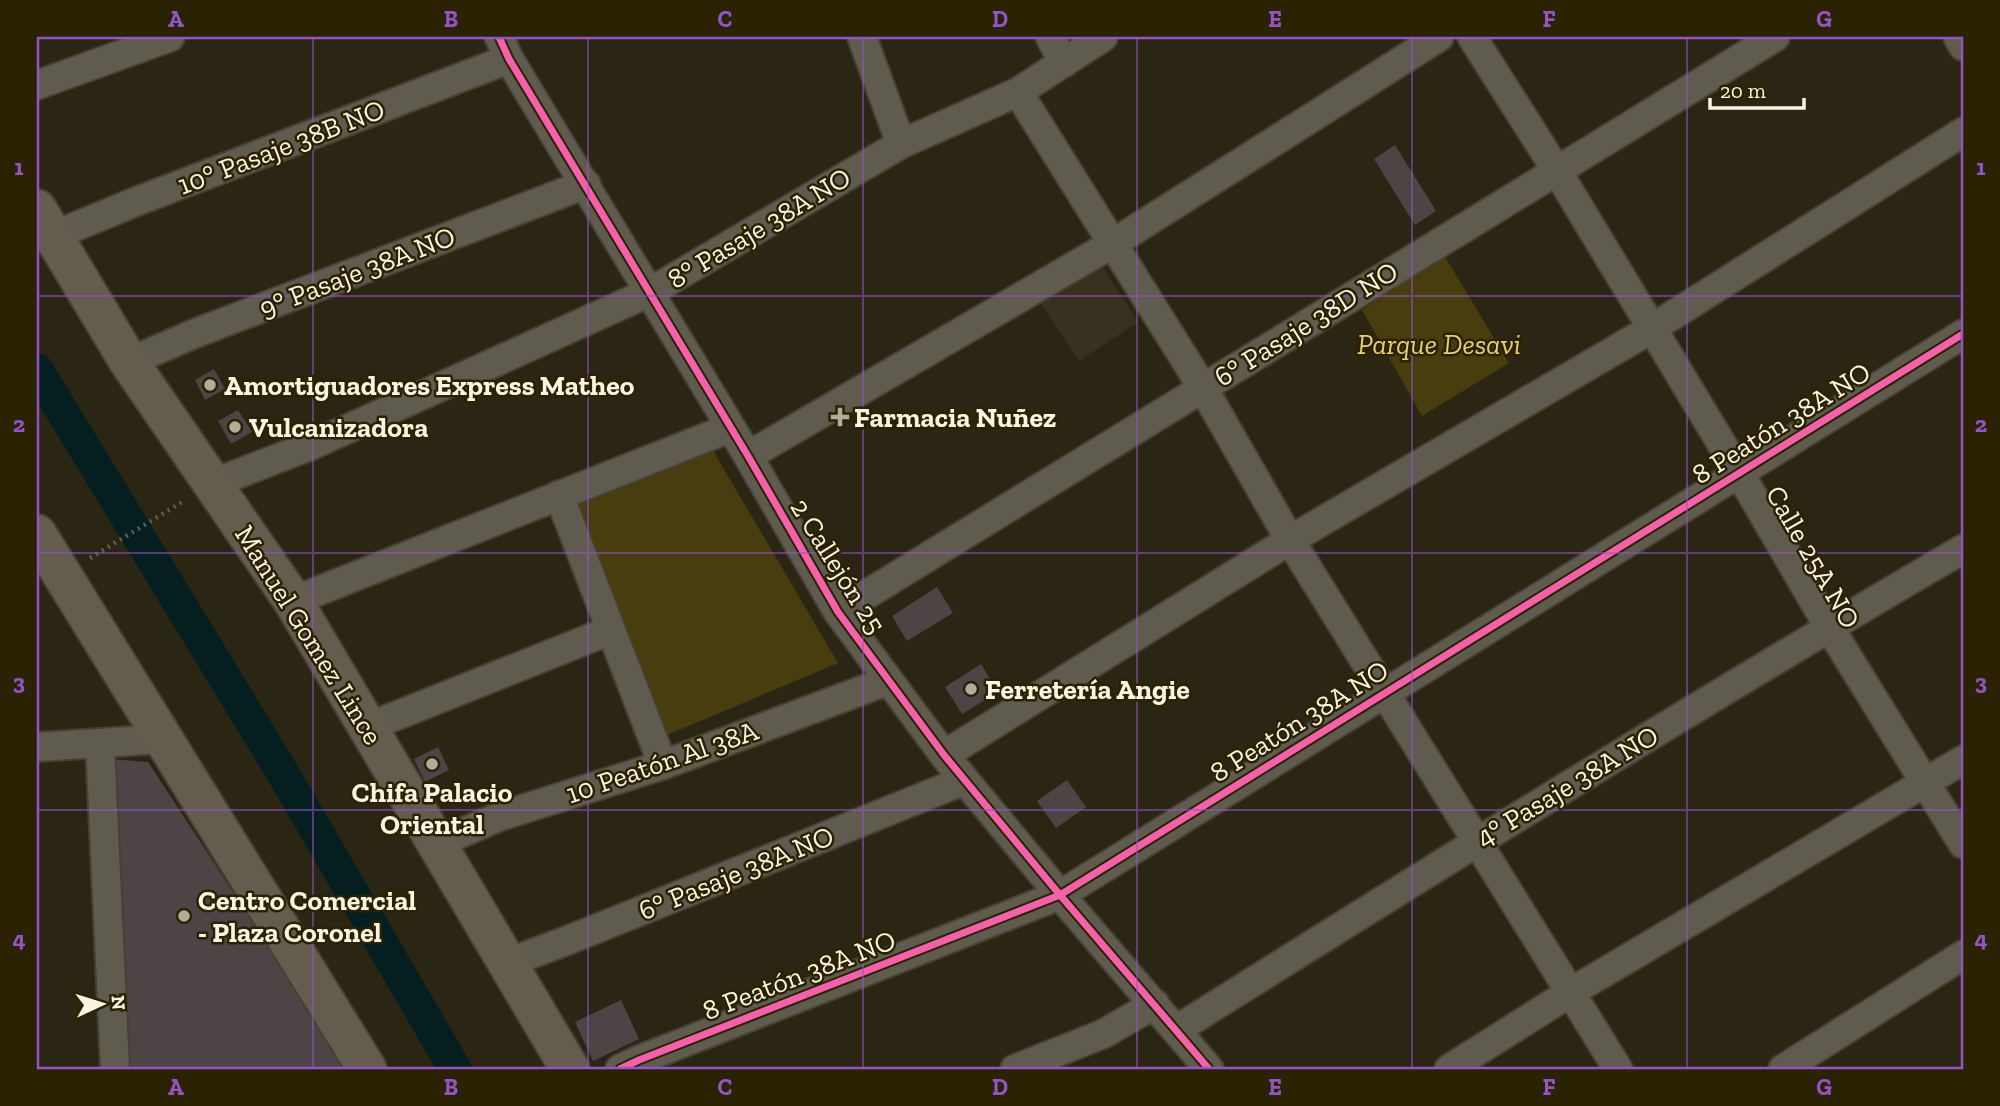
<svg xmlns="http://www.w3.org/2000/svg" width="2000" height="1106" font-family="'Zilla Slab',serif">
<rect width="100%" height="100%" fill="#2b2614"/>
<path fill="#393120" d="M1100,263L1138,322L1079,361L1040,302Z"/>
<path fill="#483d0e" d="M1444,255L1509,363L1422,416L1362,310Z
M708,442L838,663L667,735L572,498Z"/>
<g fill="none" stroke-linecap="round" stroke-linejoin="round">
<path stroke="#051f20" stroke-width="33" d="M37,370L281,770L455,1069"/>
</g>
<path fill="#4d4446" d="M1395,145L1436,211L1415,225L1374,159Z
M214,369L225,389L205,400L195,380Z
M238,410L252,432L231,444L218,421Z
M937,587L953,613L907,641L892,616Z
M981,664L998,692L962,714L945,687Z
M438,747L449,770L425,782L414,759Z
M110,759L148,762L349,1069H128Z
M1067,780L1086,807L1056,828L1037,801Z
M621,1000L639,1039L593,1061L575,1022Z"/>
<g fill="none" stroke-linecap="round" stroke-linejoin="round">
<defs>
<path id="minor" d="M499,37L509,59L748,456L838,612L944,755L1060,895L1209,1069
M862,37L901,144
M1050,37L1064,63
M1472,37L1557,171L1740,474L1829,627L1963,844
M1958,37L1963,46
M37,85L170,37
M1018,92L1203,388L1290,540L1618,1069
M53,236L135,202L509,59
M129,362L196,333L586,184
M748,456L1112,244L1439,37
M212,484L312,445L650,292L901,144L1018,92L1103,37
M559,495L663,765
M293,601L730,428
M838,612L1775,37
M368,727L611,630
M100,744L115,1069
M37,747L163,739
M944,755L1290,540L1651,329L1963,132
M436,844L501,816L663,765L887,681
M507,963L566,941L965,780
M1176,1030C1436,867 1697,704 1963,549
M620,1069L639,1060L1060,895L1963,334
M1015,1069L1103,1034L1155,1004
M1449,1069L1571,992L1963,760
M1783,1069L1963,955"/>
<path id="secondary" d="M37,209L129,362L293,601L570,1069
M37,534L367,1069"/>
</defs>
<use href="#minor" stroke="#454133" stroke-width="32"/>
<use href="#secondary" stroke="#454133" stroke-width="42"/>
<path stroke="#646155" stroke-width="4.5" stroke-dasharray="2 5" stroke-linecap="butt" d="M90,558L184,501"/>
<use href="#minor" stroke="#5f5c4f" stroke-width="28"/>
<use href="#secondary" stroke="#635c4f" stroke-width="38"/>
<defs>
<path id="cycleway" d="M499,37L509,59L748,456L838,612L944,755L1060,895L1209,1069
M620,1069L639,1060L1060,895L1963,334"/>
</defs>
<use href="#cycleway" stroke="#2a2202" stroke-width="11"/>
<use href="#cycleway" stroke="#f560ab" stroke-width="7"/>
</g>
<path fill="none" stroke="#9454c6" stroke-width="2" stroke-opacity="0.55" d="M313,37V1069M588,37V1069M863,37V1069M1137,37V1069M1412,37V1069M1687,37V1069M37,296H1963M37,553H1963M37,810H1963"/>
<g fill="#b2ad9a" stroke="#2a2202" stroke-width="2.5">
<circle cx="210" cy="385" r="7"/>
<path d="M836.5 406.5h7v7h7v7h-7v7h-7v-7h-7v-7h7z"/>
<circle cx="235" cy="427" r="7"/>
<circle cx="971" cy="689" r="7"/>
<circle cx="432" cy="764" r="7"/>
<circle cx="184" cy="916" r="7"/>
</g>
<g text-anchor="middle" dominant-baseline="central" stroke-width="5" stroke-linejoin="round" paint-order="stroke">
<g font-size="28" fill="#faf5e2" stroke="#2a2202">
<text transform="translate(281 147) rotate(-21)">10° Pasaje 38B NO</text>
<text transform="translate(759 228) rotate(-31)">8° Pasaje 38A NO</text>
<text transform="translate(357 272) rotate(-21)">9° Pasaje 38A NO</text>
<text transform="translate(1306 324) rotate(-32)">6° Pasaje 38D NO</text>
<text transform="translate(1781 423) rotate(-32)">8 Peatón 38A NO</text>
<text transform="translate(1813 557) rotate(60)">Calle 25A NO</text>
<text transform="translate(838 566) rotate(58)">2 Callejón 25</text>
<text transform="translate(309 635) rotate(58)">Manuel Gomez Lince</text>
<text transform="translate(1299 721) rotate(-32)">8 Peatón 38A NO</text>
<text transform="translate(662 762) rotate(-19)">10 Peatón Al 38A</text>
<text transform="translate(1567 786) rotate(-31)">4° Pasaje 38A NO</text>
<text transform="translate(736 873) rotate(-22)">6° Pasaje 38A NO</text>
<text transform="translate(799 975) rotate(-21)">8 Peatón 38A NO</text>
</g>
<g font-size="28" font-style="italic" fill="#e8d072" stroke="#2a2202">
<text x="1439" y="344">Parque Desavi</text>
</g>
<g font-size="28" font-weight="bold" fill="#faf5e2" stroke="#2a2202" text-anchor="start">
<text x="224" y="385">Amortiguadores Express Matheo</text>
<text x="854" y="417">Farmacia Nuñez</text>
<text x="249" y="427">Vulcanizadora</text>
<text x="985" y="689">Ferretería Angie</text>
<text x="432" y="792" text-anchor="middle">Chifa Palacio<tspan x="432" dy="32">Oriental</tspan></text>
<text x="198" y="900">Centro Comercial<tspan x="198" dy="32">- Plaza Coronel</tspan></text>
</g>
</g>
<rect width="2000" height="1106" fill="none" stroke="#2a2202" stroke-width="77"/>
<g transform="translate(102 1004) rotate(86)" stroke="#2a2202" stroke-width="5" paint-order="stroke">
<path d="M0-5L12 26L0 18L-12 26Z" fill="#faf5e2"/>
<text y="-10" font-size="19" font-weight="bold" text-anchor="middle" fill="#faf5e2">N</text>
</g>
<path d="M1710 98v10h94v-10" fill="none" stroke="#faf5e2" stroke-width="3.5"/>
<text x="1720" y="98" font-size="21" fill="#faf5e2" stroke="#2a2202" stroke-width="5" paint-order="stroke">20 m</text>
<rect x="38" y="38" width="1924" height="1030" fill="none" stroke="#9454c6" stroke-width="2.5"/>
<g font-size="23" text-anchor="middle" font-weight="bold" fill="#9454c6">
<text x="176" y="27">A</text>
<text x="451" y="27">B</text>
<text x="725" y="27">C</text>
<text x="1000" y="27">D</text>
<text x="1275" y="27">E</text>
<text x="1549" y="27">F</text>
<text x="1824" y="27">G</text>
<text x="19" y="175">1</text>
<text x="1981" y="175">1</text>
<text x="19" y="432">2</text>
<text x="1981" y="432">2</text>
<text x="19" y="690">3</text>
<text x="1981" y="690">3</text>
<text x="19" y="947">4</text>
<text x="1981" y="947">4</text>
<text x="176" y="1095">A</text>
<text x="451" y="1095">B</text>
<text x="725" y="1095">C</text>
<text x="1000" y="1095">D</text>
<text x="1275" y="1095">E</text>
<text x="1549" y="1095">F</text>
<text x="1824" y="1095">G</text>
</g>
</svg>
